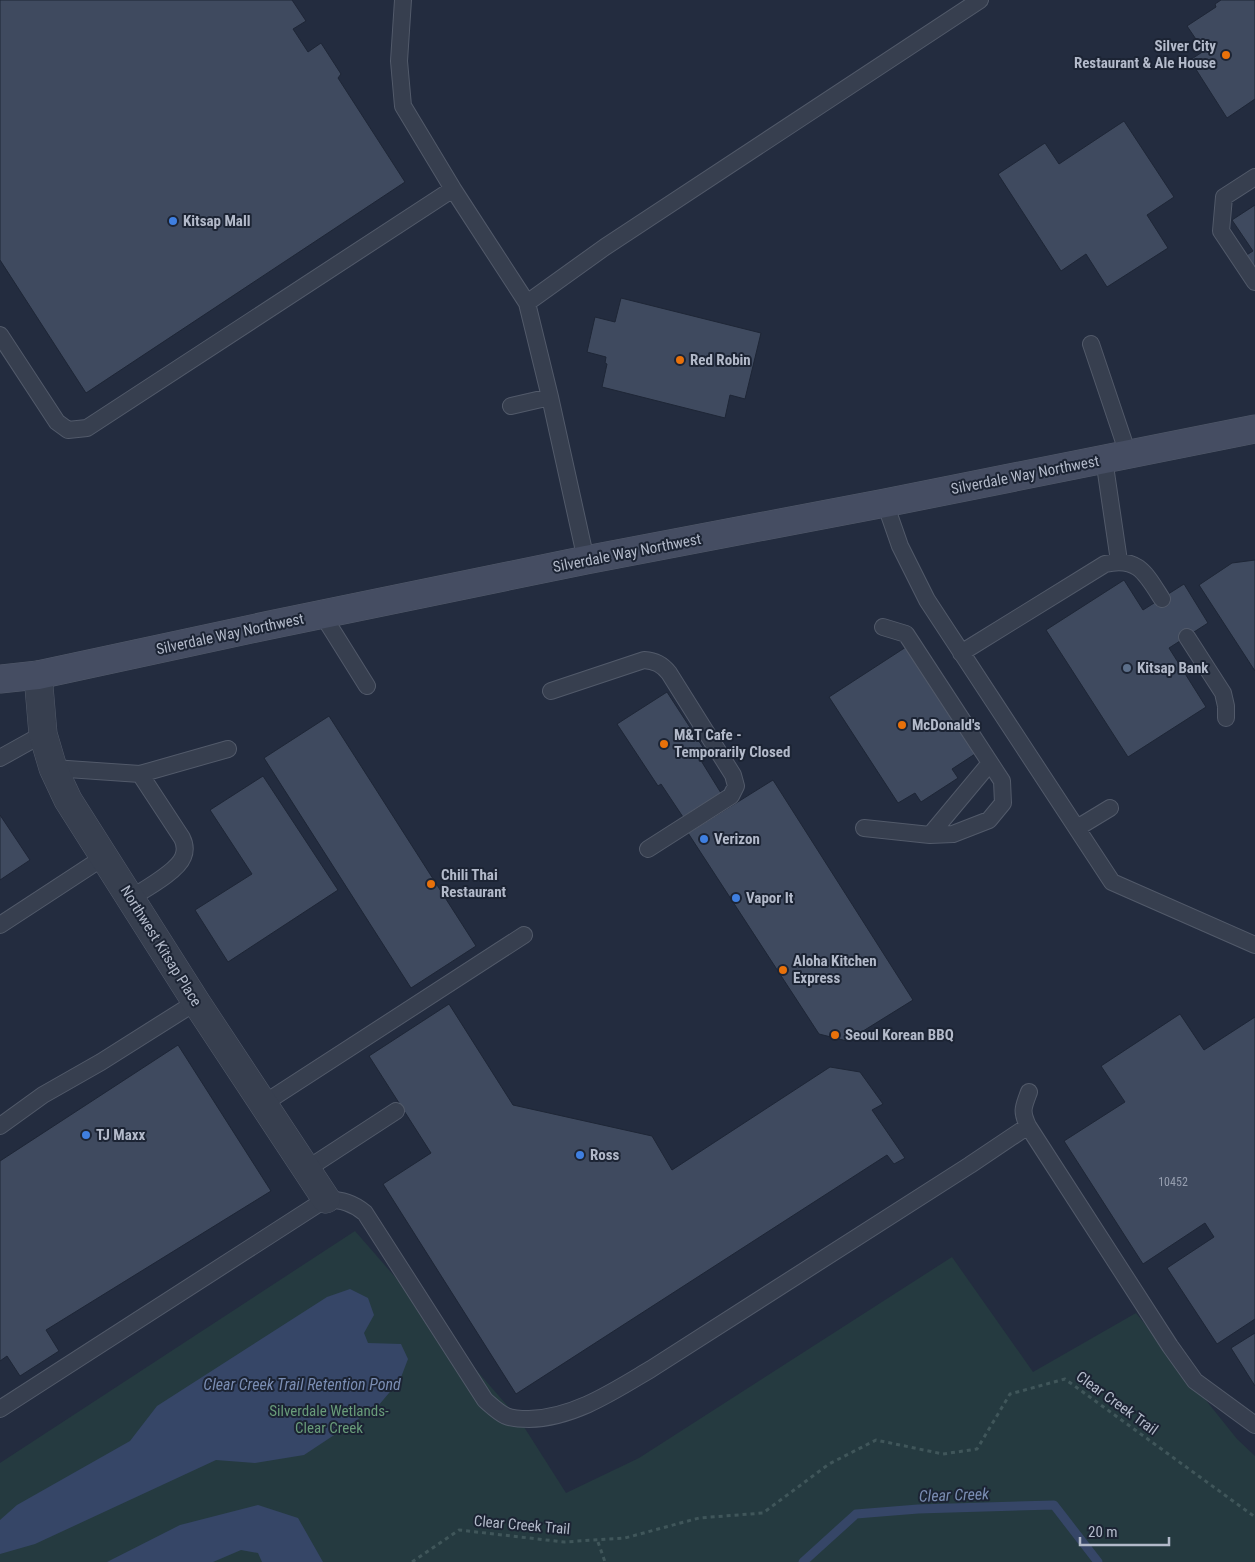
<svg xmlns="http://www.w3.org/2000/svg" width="1255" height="1562" font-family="'Roboto Condensed',sans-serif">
<rect width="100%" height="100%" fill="#232c3f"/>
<path fill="#253a40" d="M355,1231L519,1419L566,1493L639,1458L952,1257L1033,1372L1136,1313L1237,1439L1255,1456V1562H0V1463Z"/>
<path fill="#364667" d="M350,1289L368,1298L374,1315L364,1333L368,1343L401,1344L408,1359L400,1380L378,1406L304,1455L255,1463L216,1460L35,1544L0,1554V1520L17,1505L130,1441L157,1406L327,1297Z
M258,1505L298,1518L323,1562H262L258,1553L241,1550L213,1562H107L180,1525Z"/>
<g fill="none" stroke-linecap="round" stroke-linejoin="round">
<path stroke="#364667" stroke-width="9" d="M803,1562L856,1514L918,1509L1054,1505L1098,1562"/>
</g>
<path fill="#3f4a5f" stroke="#1e2636" d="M0,0H292L306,21L293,29L308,52L321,43L341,74L338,78L405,182L86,393L0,260Z
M1221,0H1255V99L1227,118L1190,60L1204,51L1187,26L1216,7L1215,4Z
M1124,121L1174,197L1147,215L1168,248L1107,287L1086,254L1061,271L998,174L1045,143L1059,164Z
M1255,205V270L1240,259L1253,251L1232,220Z
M621,298L761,333L745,399L730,395L725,418L602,387L607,364L605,363L606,357L587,352L595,317L615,322Z
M1255,560V671L1199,585L1232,563Z
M1124,580L1143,610L1184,584L1208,623L1169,648L1206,707L1128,757L1046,630Z
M906,647L975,754L952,769L958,778L921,802L915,793L898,803L829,697Z
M667,692L708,755L700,759L721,793L683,817L661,784L658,786L617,724Z
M329,716L476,946L411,988L264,758Z
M263,776L338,890L228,962L195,910L252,874L210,810Z
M773,780L913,1000L847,1041L819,1034L688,833Z
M0,815L30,860L0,880Z
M449,1004L513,1105L652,1136L672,1170L830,1067L860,1072L883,1104L872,1110L905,1158L894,1164L887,1155L516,1394L383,1184L431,1153L369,1056Z
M1180,1014L1204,1050L1255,1017V1319L1217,1344L1167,1268L1214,1237L1205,1223L1143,1264L1064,1141L1125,1102L1101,1066Z
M178,1045L271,1191L46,1330L59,1351L20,1376L7,1356L0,1361V1161Z
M1255,1333V1386L1231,1348Z"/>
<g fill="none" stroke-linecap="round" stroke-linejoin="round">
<defs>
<path id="service" d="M403,0L399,61L403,106L453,189L527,303L550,397L586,560
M1255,177L1224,197L1221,231L1255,282
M527,303L605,247L980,0
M0,335L57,422L68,430L87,428L453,189
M1091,344L1128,454
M511,406L550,397
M1104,459L1119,561
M885,503L900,546L927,600L1112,882L1255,945
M322,614L367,686
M1187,637L1223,693L1226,706V718
M961,653L1105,564C1138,556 1146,574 1162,599
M551,691L644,660C655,661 662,664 669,673L733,775L736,786L731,796L648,849
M0,758L43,734
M53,768L140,774L228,749
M864,828L930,835L953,834L989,820L1003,803L1002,781L906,634L883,627
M1077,828L1110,808
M930,835L990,763
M131,898C145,889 177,872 183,857C186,850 185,844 182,838L140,774
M0,925L104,857
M1029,1092C1023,1108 1021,1111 1028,1126L1170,1346L1195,1381L1255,1425
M263,1104L524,935
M0,1126L43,1095L101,1062L196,1002
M307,1169L396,1111
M0,1409L326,1199C342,1200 353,1203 365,1213L485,1400C492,1406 498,1412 506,1416C513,1419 522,1419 529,1419C574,1418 614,1391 651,1369L970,1165L1028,1126"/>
<path id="minor" d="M38,675L43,734L53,768L68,800L196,1002L326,1199"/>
<path id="secondary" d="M0,679L38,675L270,625L586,560L885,503L1255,429"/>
</defs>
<use href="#service" stroke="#525a6a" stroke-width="18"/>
<use href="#minor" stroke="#525a6a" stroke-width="29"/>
<use href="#secondary" stroke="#525a6a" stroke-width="29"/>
<path stroke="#40565a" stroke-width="3" stroke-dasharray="4 4" stroke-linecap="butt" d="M598,1542L605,1562
M412,1562L459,1530L564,1542L625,1538L699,1518L763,1513L829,1464L876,1440L943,1454L977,1449L1010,1394L1065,1379L1255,1517"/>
<use href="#service" stroke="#373f4f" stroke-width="16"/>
<use href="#minor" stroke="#373f4f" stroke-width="28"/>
<use href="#secondary" stroke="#454d62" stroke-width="28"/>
</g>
<g fill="#e8710a" stroke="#1c2434" stroke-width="2">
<circle cx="1226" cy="55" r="5"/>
<circle cx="680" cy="360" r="5"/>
<circle cx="902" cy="725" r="5"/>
<circle cx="664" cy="744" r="5"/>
<circle cx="431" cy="884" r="5"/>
<circle cx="783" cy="970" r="5"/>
<circle cx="835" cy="1035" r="5"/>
</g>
<g fill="#3f7fe0" stroke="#1c2434" stroke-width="2">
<circle cx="173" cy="221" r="5"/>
<circle cx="704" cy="839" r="5"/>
<circle cx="736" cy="898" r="5"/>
<circle cx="86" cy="1135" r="5"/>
<circle cx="580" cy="1155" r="5"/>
</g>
<circle fill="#5c6f8a" stroke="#1c2434" stroke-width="2" cx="1127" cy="668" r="5"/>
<g text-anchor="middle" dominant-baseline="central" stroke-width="4" stroke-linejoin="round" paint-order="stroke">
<g font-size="12" fill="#969eaf">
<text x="1173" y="1182">10452</text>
</g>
<g font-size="15" font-weight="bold" fill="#b3baca" stroke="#1c2434" text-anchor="start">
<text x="1216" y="46" text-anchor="end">Silver City<tspan x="1216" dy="17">Restaurant &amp; Ale House</tspan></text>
<text x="183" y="221">Kitsap Mall</text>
<text x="690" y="360">Red Robin</text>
<text x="1137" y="668">Kitsap Bank</text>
<text x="912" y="725">McDonald's</text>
<text x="674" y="735">M&amp;T Cafe -<tspan x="674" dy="17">Temporarily Closed</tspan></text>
<text x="714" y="839">Verizon</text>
<text x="441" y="875">Chili Thai<tspan x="441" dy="17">Restaurant</tspan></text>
<text x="746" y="898">Vapor It</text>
<text x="793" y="961">Aloha Kitchen<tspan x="793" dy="17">Express</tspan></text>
<text x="845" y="1035">Seoul Korean BBQ</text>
<text x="96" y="1135">TJ Maxx</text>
<text x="590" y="1155">Ross</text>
</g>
<g font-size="15" fill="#b3baca" stroke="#1c2434">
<text transform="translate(1025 475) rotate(-11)">Silverdale Way Northwest</text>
<text transform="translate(627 553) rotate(-11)">Silverdale Way Northwest</text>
<text transform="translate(230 634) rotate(-12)">Silverdale Way Northwest</text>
<text transform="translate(161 946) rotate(58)">Northwest Kitsap Place</text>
<text transform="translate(1117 1403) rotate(36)">Clear Creek Trail</text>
<text transform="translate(522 1525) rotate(5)">Clear Creek Trail</text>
</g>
<g font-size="15" fill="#699c7a" stroke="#1c2434">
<text x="329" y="1411">Silverdale Wetlands-<tspan x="329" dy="17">Clear Creek</tspan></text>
</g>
<g font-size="16" font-style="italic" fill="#7a8db3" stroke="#1c2434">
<text x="302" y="1384">Clear Creek Trail Retention Pond</text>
<text transform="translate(954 1495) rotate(-2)">Clear Creek</text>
</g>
</g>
<path d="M1080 1537v8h89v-8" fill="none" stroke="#b3baca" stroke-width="2.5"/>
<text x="1088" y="1537" font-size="15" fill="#b3baca" stroke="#1c2434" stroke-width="4" paint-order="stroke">20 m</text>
</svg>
